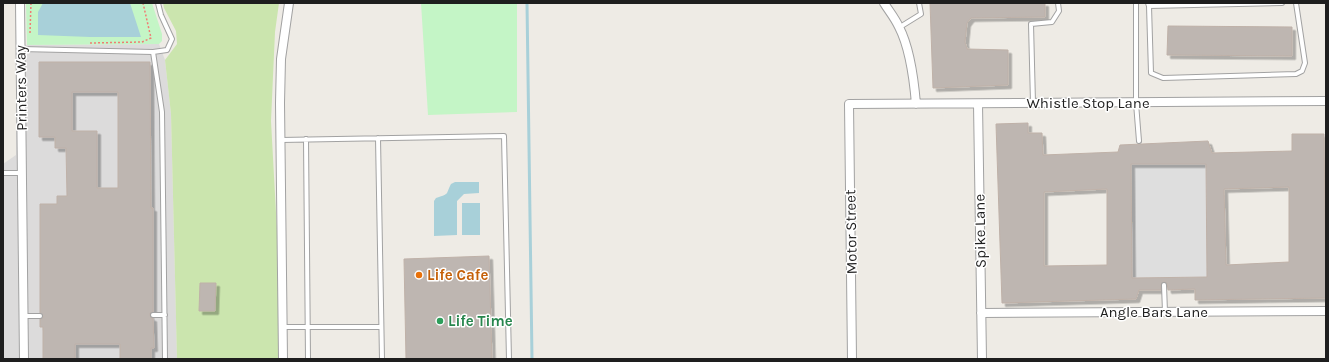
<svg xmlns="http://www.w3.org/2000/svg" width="1329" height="362" font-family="Karla,sans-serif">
<defs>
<filter id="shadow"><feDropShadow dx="3.5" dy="3.5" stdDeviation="0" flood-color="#0004"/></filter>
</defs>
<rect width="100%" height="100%" fill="#eeebe5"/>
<path fill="#dcdbdb" d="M159,44L165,60L171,114L177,359H3V164L16,155V45Z"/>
<path fill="#cbe5ae" d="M163,3H279L275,32L271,121L284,359H177L171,114L165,60L177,44L176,31L164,8Z"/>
<path fill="#c4f5c6" d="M26,3H152L162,34V41L159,44L27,45Z
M421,3H517V112L428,115Z"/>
<path fill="#dedede" d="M1131,164H1206L1207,277L1132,278Z"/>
<path fill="#a8d0d9" d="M43,3H130L141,37H90L38,35V12Z
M455,182H479V193L464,194L457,201V235L434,236V201L436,198C450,193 445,196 451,184Z
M462,203H480V235H462Z"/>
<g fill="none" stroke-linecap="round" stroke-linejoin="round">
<path stroke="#a8d0d9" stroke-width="3" d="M527,3L532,359"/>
</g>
<path fill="#beb6b1" stroke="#bfb1a8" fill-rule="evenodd" filter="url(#shadow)" d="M930,3H1045V17L971,18L967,23L965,42L967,49L1008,50V85L933,88Z
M1168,26L1292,27V56L1167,55Z
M39,62H150L151,208H153V312L150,313V315L151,318H153L154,348H151V359H120V344H75V359H43V327H40V319L43,318V316L40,313V204H57V196H67L66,148H55V137H39ZM72,92H118V188H97V131H72Z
M1028,123V133H1042L1043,155L1118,152L1120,145L1208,141L1212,153L1292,151V134H1324L1326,298L1195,300V289L1168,290L1167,283L1164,282L1161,284V290H1139L1136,299L1002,303L996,124ZM1131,164H1206L1207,277L1132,278ZM1289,187V262L1226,265L1224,189ZM1107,189V265L1044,266V192Z
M489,256L492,359H406L404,259Z
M200,283H216L215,311H199Z"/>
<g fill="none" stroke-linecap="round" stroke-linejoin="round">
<defs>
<path id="lane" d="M1136,3V103L1139,141
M1148,3L1149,6L1282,3
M1149,6L1151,73L1163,78L1296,74L1302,71L1305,63L1296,3
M900,27L921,14L919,3
M21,49L153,52L162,112L165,359
M153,52L167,50L172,39L161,15L158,3
M1033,103L1031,24L1052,22L1059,11L1058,3
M378,138L382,359
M306,139L308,359
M281,140L504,136L509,359
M3,173H22
M1164,285L1165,312
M153,315H165
M24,316H40
M283,327H381"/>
<path id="street" d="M20,3L24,359
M884,3C889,11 895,18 899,27C910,48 914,80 916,104
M978,104L982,359
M981,313L1326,311
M283,359L280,103L281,59L289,3
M852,359L849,104L1326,101"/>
</defs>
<use href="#lane" stroke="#a2a2a2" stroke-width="6"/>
<use href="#street" stroke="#a2a2a2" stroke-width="10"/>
<path stroke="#f07c74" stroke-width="1.5" stroke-dasharray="2 2" stroke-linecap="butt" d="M30,33L31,3
M90,43L142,42L151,38L143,3"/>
<use href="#lane" stroke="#fff" stroke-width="4"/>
<use href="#street" stroke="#fff" stroke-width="8"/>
</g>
<circle fill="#e8710a" stroke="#fff" stroke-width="1.5" cx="419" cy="275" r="4"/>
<circle fill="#2e9e5b" stroke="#fff" stroke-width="1.5" cx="440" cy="321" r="4"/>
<g text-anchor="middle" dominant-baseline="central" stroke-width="3" stroke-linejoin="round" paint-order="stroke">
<g font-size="15" fill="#1e1e1e" stroke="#fff">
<text transform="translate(21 88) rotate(-91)">Printers Way</text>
<text x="1088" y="103">Whistle Stop Lane</text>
<text transform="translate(980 231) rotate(-91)">Spike Lane</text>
<text transform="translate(851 232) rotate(-91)">Motor Street</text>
<text x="1154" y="312">Angle Bars Lane</text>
</g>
<g font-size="15" font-weight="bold" fill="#c56008" stroke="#fff" text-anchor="start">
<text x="427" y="275">Life Cafe</text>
</g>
<g font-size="15" font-weight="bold" fill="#27864d" stroke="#fff" text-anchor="start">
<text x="448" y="321">Life Time</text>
</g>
</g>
<rect width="1329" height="362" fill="none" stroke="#1e1e1e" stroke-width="8"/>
</svg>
